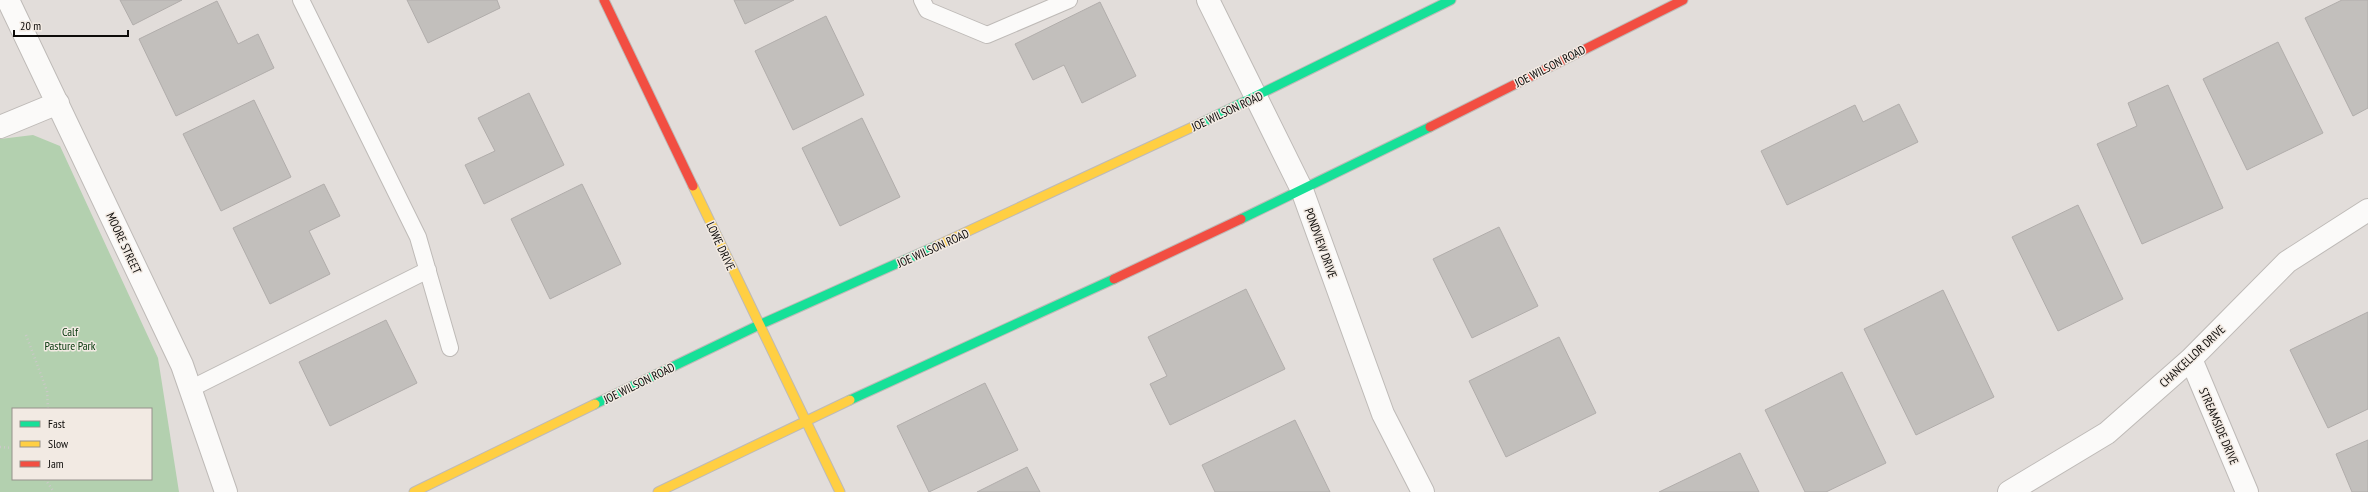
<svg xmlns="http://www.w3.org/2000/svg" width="2368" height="492" font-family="'PT Sans Narrow',sans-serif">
<rect width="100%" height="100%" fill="#e2ddda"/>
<path fill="#b3d0af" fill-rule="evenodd" d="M33,135L60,146L158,358L179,492H0V139ZM13,409H151V479H13Z"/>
<path fill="#c2bfbc" stroke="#b1adab" d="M120,0H182L133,25Z
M407,0H497L500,8L428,43Z
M734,0H794L745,24Z
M2342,0H2368V108L2353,116L2305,18Z
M217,1L238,44L258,34L274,68L176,116L139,39Z
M1100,2L1136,76L1082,103L1064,65L1033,80L1015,44Z
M826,16L864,95L793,130L755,51Z
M2278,42L2323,133L2247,170L2203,79Z
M2168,85L2223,208L2142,244L2097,144L2137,126L2128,103Z
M529,93L564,165L484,204L465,165L495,151L478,118Z
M254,100L291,177L221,211L183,134Z
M1899,104L1918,142L1787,205L1761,151L1855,105L1863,122Z
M862,118L900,197L840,226L802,148Z
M324,184L340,216L309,231L330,274L270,304L233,228Z
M582,184L621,264L550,299L511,219Z
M2078,205L2123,299L2058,331L2012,237Z
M1499,227L1538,306L1472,338L1433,259Z
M1246,289L1285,369L1170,425L1150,384L1167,376L1148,337Z
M1943,290L1994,397L1916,435L1864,329Z
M2368,312V409L2328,428L2290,350Z
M386,320L417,383L330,426L299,362Z
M1559,337L1596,413L1506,457L1469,381Z
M1842,372L1886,463L1826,492H1805L1765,410Z
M985,383L1018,450L929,492L897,426Z
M1295,420L1330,492H1215L1202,465Z
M2368,440V492H2352L2336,454Z
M1740,453L1759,492H1659Z
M1027,467L1040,492H977Z"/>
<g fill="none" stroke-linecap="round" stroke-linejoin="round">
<defs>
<path id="lane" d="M301,0L418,237L450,348
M922,0L927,10L987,35L1069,0
M190,389L428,270"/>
<path id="street" d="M8,0L182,365L226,492
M1208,0L1302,190L1383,414L1423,492
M0,127L58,103
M2191,359L2247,492
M2009,492L2107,433L2191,359L2287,262L2368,210"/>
<path id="fast" d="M1201,123L1451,0
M1241,219L1430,127
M850,400L1114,279
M595,404L759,325L936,246"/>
<path id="slow" d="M693,186L840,492
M936,246L1201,123
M414,492L595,404
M658,492L850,400"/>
<path id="jam" d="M604,0L693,186
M1430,127L1683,0
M1114,279L1241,219"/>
</defs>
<use href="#lane" stroke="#bebab7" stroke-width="18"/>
<use href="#street" stroke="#bebab7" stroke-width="24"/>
<use href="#fast" stroke="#bebab7" stroke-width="11"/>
<use href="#slow" stroke="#bebab7" stroke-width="11"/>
<use href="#jam" stroke="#bebab7" stroke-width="11"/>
<path stroke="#cbc9c8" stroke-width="2.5" stroke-dasharray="1 3" stroke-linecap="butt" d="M26,335L47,391L48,409
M0,447L13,448
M45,479L54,492"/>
<use href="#lane" stroke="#fbfaf9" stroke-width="16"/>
<use href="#street" stroke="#fbfaf9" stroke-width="22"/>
<use href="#fast" stroke="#16e098" stroke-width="9"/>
<use href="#slow" stroke="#ffcf43" stroke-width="9"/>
<use href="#jam" stroke="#f24e42" stroke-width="9"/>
</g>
<g text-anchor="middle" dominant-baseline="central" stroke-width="3" stroke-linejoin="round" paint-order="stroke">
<g font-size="12" fill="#0d0b09" stroke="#f2eae3">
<text transform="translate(1550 66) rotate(-27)">JOE WILSON ROAD</text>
<text transform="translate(1227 111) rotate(-25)">JOE WILSON ROAD</text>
<text transform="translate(124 243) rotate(65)">MOORE STREET</text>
<text transform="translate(1321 243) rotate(70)">PONDVIEW DRIVE</text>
<text transform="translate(721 246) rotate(65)">LOWE DRIVE</text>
<text transform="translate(933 248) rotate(-24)">JOE WILSON ROAD</text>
<text transform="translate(2192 356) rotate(-43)">CHANCELLOR DRIVE</text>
<text transform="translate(639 383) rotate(-26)">JOE WILSON ROAD</text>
<text transform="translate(2219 426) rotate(67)">STREAMSIDE DRIVE</text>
</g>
<g font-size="12" fill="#023508" stroke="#f2eae3">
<text x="70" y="331">Calf<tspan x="70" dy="14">Pasture Park</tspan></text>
</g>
</g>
<rect x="12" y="408" width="140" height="72" fill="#f2eae3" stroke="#96918c"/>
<rect x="20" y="421" width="20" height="6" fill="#16e098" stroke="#96918c"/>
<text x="48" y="428" font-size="12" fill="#0d0b09">Fast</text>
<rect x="20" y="441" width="20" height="6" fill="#ffcf43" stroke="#96918c"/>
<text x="48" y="448" font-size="12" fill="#0d0b09">Slow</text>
<rect x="20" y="461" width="20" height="6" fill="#f24e42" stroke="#96918c"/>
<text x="48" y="468" font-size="12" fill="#0d0b09">Jam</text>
<path d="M14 30v6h114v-6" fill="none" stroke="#0d0b09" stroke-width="2"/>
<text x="20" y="30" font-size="12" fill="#0d0b09" stroke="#f2eae3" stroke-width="3" paint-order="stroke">20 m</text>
</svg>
